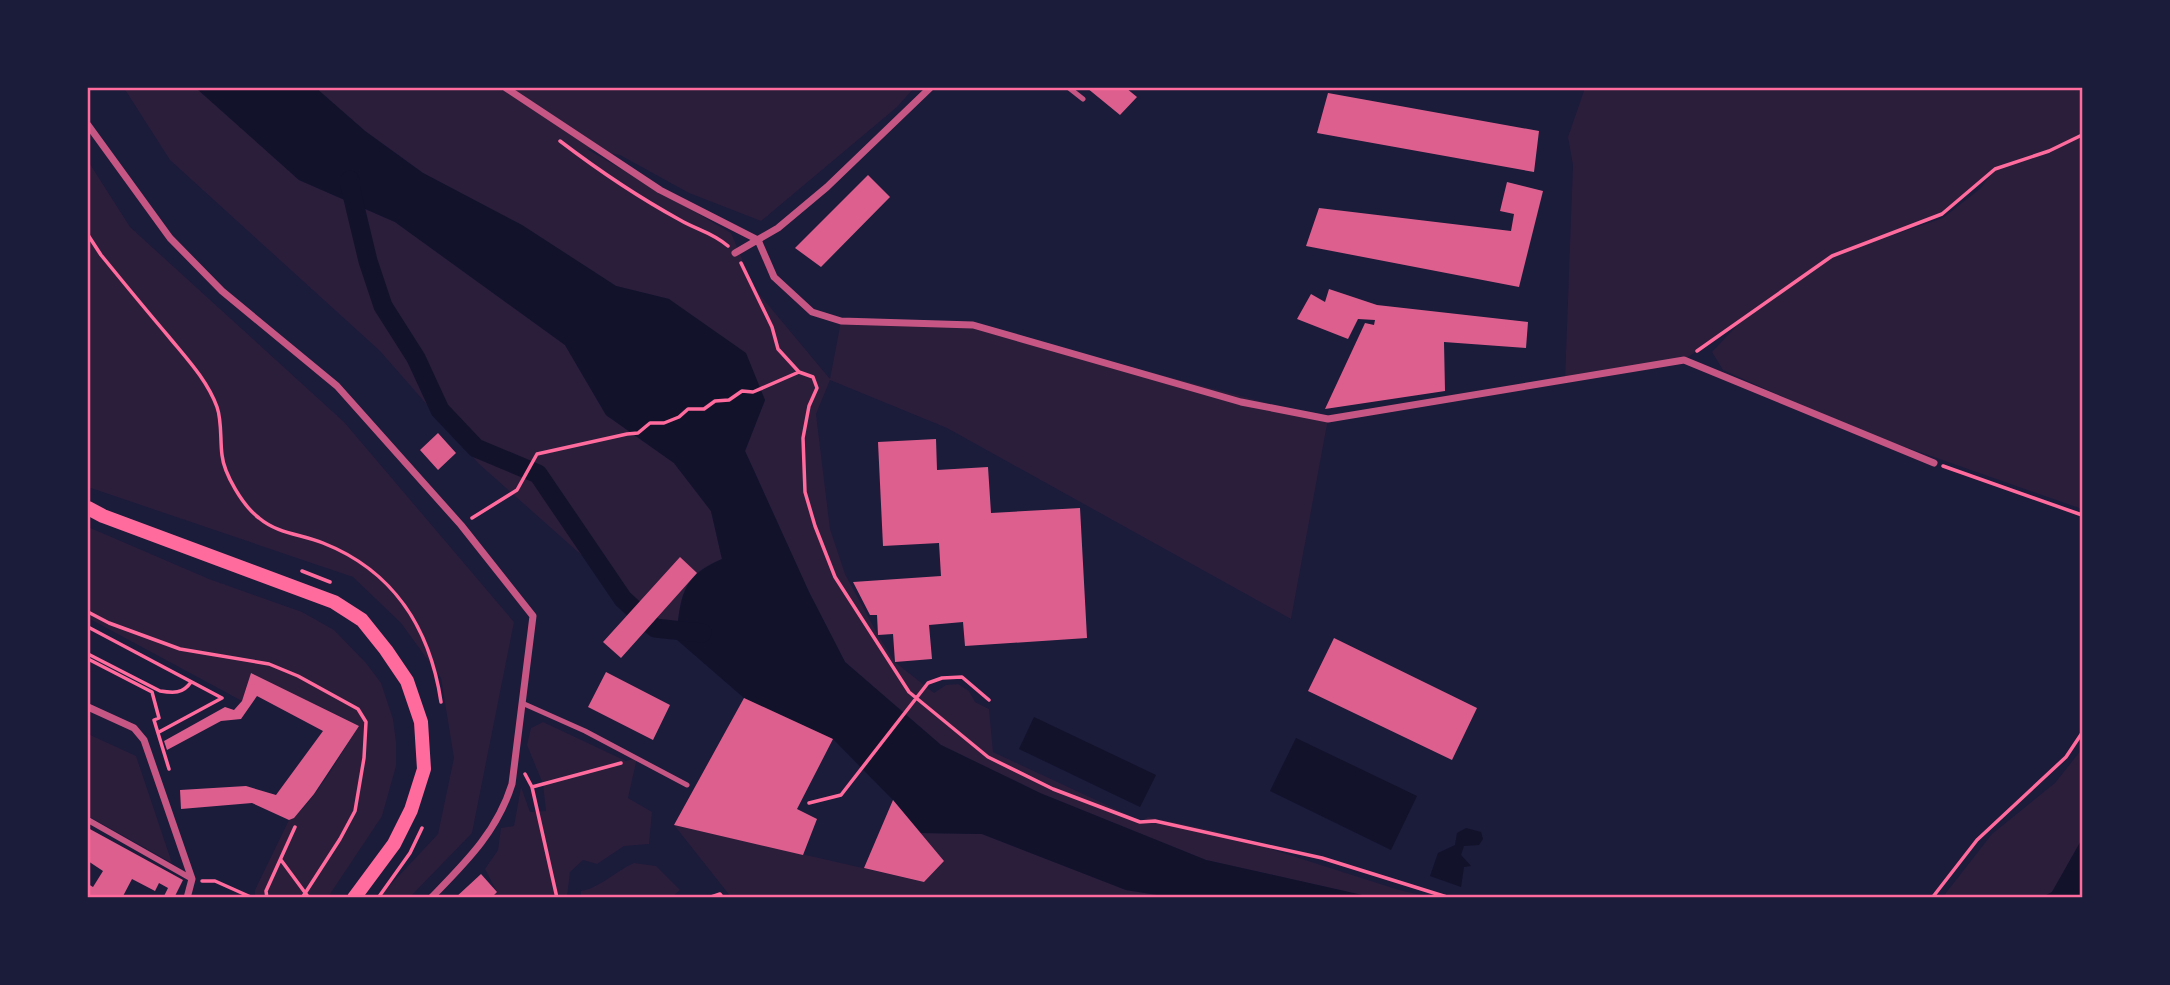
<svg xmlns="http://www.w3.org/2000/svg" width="2170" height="985" font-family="Overpass,sans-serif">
<rect width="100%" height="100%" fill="#1b1b3a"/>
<path fill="#2a1e3b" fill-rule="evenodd" d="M124,88H196L299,180L395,222L565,345L606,415L674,463L711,511L722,559C679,576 681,599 676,639L479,464L380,351L170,160Z
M316,88H914L897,107L761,221L689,193L620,155L587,149L731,233L755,289L830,379L841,321L973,325L1328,419L1291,619L947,428L830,380L816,414L830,529L845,574L878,635L895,662L934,693L946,685L958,684L969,691L975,702L989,709L993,752L1141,821L1148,817L1215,831L1399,890L1430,897H1371L1206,860L1040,793L941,745L845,662L809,592L745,451L765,400L669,299L616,286L523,226L423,173L365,131Z
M1585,88H2082V509L1860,431L1723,370L1712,352L1742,320L1684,360L1565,380L1573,165L1568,137ZM1992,173L1981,188L1943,218L1864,245L1942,214Z
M88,161L130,227L344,422L514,622L472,833L410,897H379L438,834L454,758L441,678L401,623L353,577L88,487Z
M88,527L209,579L302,612L334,630L366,663L381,683L393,719L396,742V766L382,816L328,897H255V890L289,820C310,810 344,748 359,726L251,673L242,701L88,618Z
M543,722L626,761L637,758L628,798L652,812L649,844L624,846L597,864L583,860L570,872L567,897H490L497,892L485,869L498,850L501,828L514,826L521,787L530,812L546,811L543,784L527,745L531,728Z
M88,734L136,756L172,863L88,816Z
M2082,749V839L2052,892L2042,898H1942L1992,834L2055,783Z
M674,825L924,882L944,861L921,833L982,834L1126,890L1170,897H731Z
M634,863L656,866L680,890L672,897H581V891C600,888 617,870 634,863Z"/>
<path fill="#12122b" d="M196,88H316L365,131L423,173L522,225L616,286L669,299L746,353L765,400L745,451L809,592L845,662L941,745L1040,793L1206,860L1371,897H1170L1126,890L982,834L921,833L893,800L833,739L744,698L676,639C681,598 680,577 722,559L711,511L674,463L606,415L565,345L395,222L299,180Z
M1034,717L1156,775L1140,807L1019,749Z
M1296,738L1417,796L1391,850L1270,791Z
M1466,828L1481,832L1483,839L1479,845L1464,846L1461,855L1471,866L1464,867L1461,887L1430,876L1438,853L1455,845L1457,833Z
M2082,839V897H2042L2052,892Z"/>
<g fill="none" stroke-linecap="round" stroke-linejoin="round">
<path stroke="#12122b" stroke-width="19" d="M350,180V186L368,261L383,306L416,358L440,410L476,448L538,474L623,599L655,628L702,633"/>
</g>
<path fill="#dd5f8e" d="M1087,88H1126L1137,97L1120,115Z
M1328,93L1539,131L1534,172L1317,133Z
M868,175L890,197L821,267L795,248Z
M1507,182L1543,191L1519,287L1306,246L1319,208L1511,231L1514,214L1500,211Z
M1329,289L1377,305L1528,322L1526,348L1444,342L1445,391L1325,409L1365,323L1374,325L1375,320L1358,319L1348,339L1297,319L1311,294L1325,302Z
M438,433L456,453L438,470L420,450Z
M936,439L937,470L988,467L991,513L1080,508L1087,638L965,646L963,622L929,625L932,659L895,662L893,634L878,635L877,615H870L853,582L941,576L939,543L883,546L878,442Z
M680,557L697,573L621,658L603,642Z
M1334,638L1477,708L1452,760L1308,691Z
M606,672L670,705L653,740L588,707Z
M251,673L359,726L314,794L294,818L289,820L252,803L181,809L180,790L246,786L276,795L323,731L257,696L241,719L221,721L167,750L164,741L225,707L234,710L242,701Z
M744,698L833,739L797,809L817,819L803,855L674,825Z
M893,800L944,861L924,882L864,868Z
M88,828L183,880L174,898H163L168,888L159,883L155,891L132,879L122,898H88V884L93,887L103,871L88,861Z
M481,874L497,892L491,898H455Z"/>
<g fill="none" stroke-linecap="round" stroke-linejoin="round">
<path stroke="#ff6b9d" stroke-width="3.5" d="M560,141C598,170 638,197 680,220C697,230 712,232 728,246
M88,235L101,255C123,282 146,310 169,337C187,359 207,380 217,407C222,421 220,440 222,455C224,474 243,506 259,518C278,534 301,534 323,543C394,571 430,629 441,702
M741,263L772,327L778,349L799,372L813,377L817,388L809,406L803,438L805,492L815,526L835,577L909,692L988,757L1053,789L1140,822L1155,821L1322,858L1450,898
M1697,351L1832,256L1942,214L1995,169L2049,151L2082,135
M1943,466L2082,515
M472,518L517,490L537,454L627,434L638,433L650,423H664L679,417L688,409H704L715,401L729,400L742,391L753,392L799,372
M302,571L330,582
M88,612L109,623L180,649L269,664L298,676L358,709L366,722L364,758L355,811L340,839L302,898
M88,627L222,698
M88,654L160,691C173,693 183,694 191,682
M88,659L152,692L159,718L154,720L169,769
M159,732L222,698
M525,774L532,787L557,898
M532,787L621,763
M809,803L841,795L928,683L942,678L962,677L989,700
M281,860L309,898
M202,881H215L253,898
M267,898L266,891L295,827
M378,898L410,853L422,828
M708,898L720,894L723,898
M1483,898H1485
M1932,898L1977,840L2066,757L2082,733"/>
<path stroke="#c65784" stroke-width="5" d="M1069,88L1083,99
M522,703L585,731L687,785"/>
<path stroke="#c65784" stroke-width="6" d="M88,820L192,879"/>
<path stroke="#c65784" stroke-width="7" d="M506,88L660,190L758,240
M88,125L170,238L222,291L337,386L461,525L533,616L512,784C497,832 466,862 431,898
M758,240L774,277L812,312L841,321L973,325L1241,402L1328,419L1684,360L1934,463
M735,253L778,228L827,187L930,88
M88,707L134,728L144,740L192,879L187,898"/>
<path stroke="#ff6b9d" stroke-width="14" d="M88,508L103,516L334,602L362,620L386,650L407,681L421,722L424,769L411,810L394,844L354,898"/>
</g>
<rect width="2170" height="985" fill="none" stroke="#1b1b3a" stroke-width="178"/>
<rect x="89" y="89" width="1992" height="807" fill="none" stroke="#ff6b9d" stroke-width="2.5"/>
</svg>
